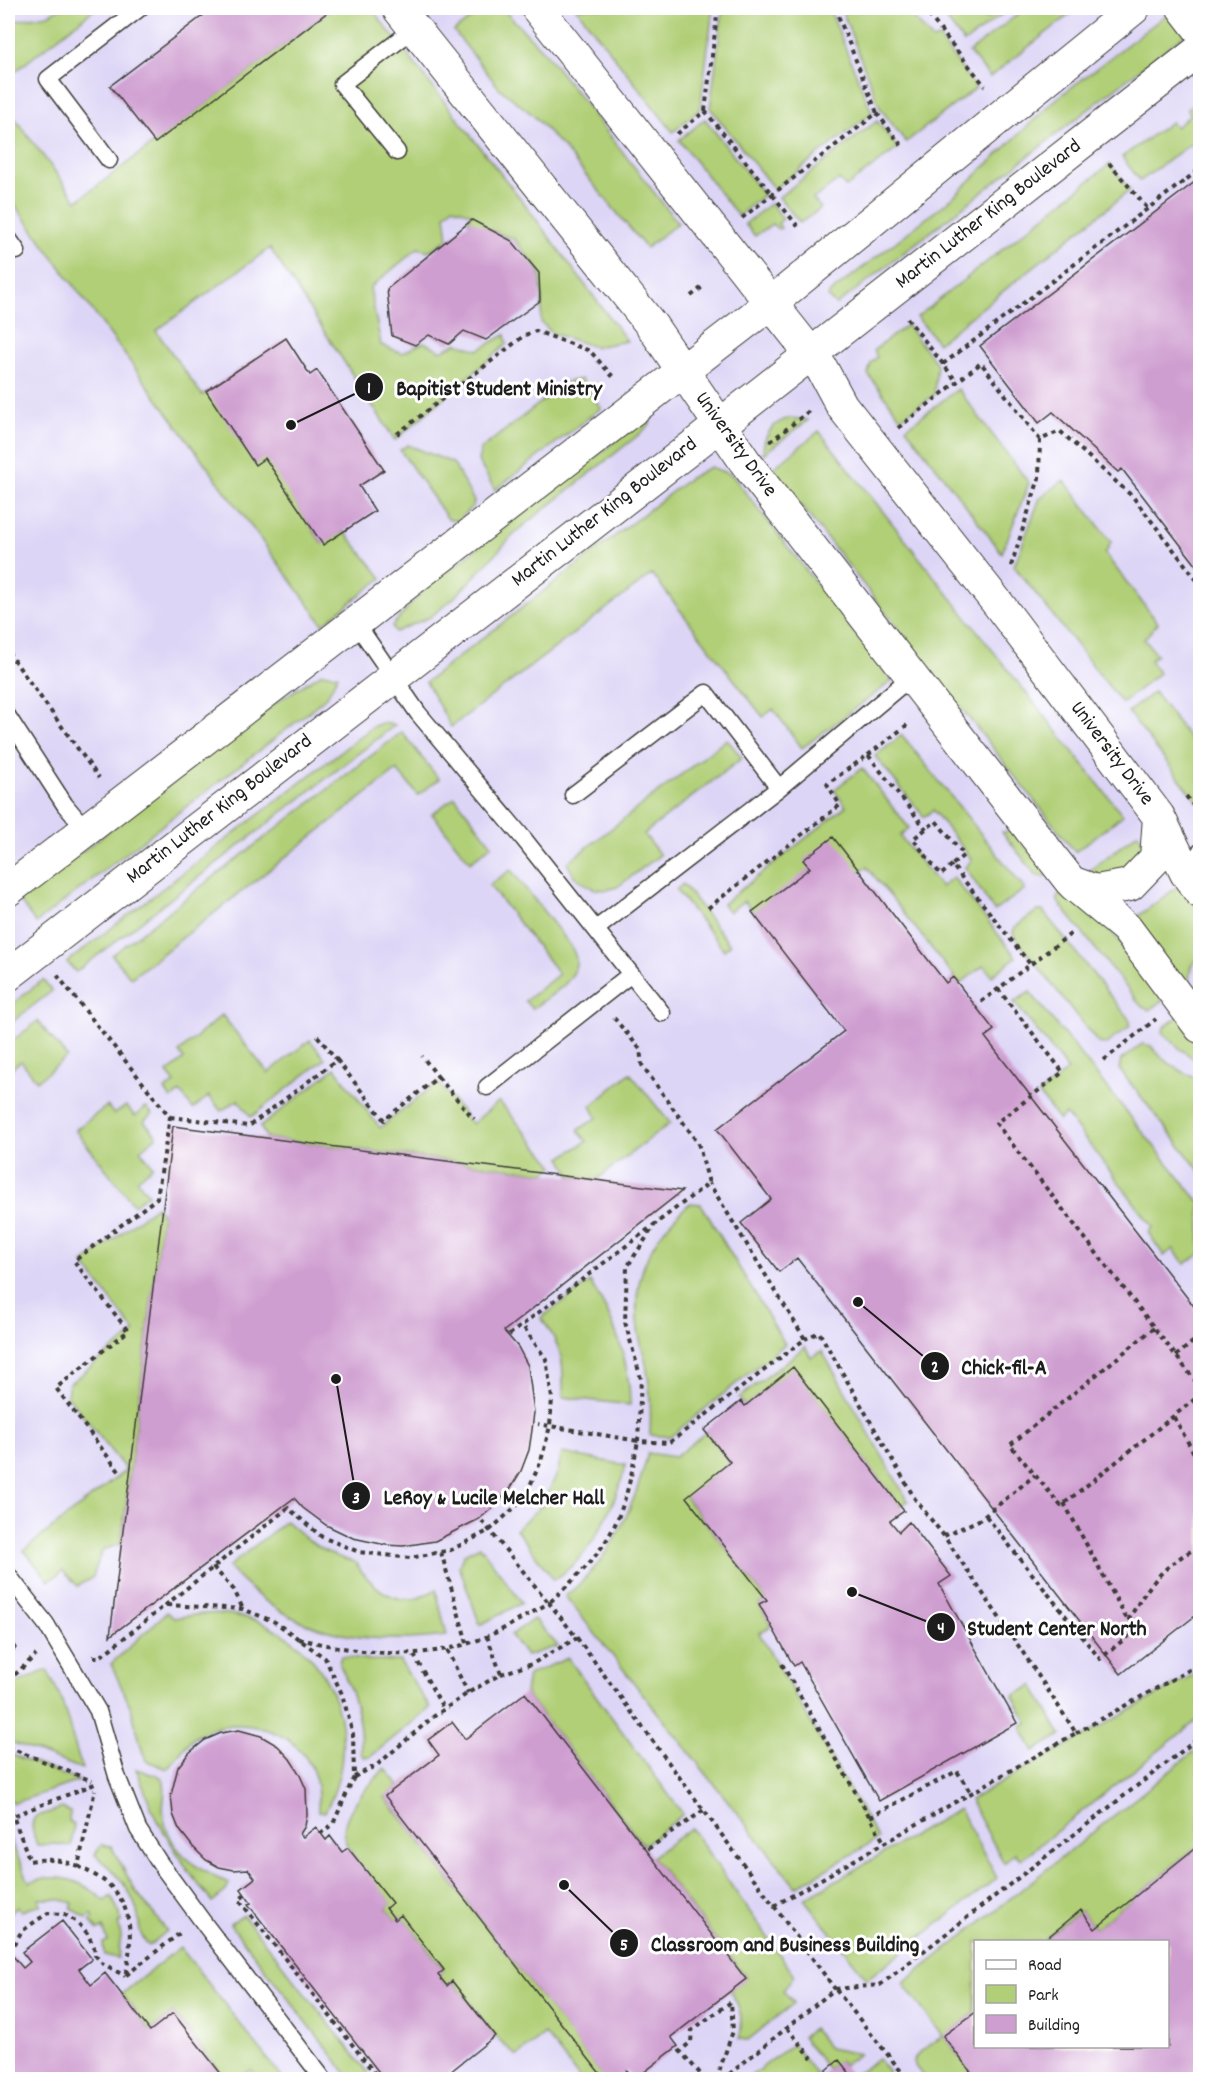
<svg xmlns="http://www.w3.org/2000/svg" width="1208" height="2087" font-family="Dekko,sans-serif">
<rect width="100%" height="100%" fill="#fff"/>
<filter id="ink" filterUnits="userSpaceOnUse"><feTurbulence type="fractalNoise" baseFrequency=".0167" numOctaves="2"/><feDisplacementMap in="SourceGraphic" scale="12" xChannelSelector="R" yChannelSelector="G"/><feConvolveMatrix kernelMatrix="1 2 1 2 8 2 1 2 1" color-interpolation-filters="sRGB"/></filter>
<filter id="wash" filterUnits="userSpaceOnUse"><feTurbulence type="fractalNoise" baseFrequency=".008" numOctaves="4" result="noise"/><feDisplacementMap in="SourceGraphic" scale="24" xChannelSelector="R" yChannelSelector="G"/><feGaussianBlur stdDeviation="1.35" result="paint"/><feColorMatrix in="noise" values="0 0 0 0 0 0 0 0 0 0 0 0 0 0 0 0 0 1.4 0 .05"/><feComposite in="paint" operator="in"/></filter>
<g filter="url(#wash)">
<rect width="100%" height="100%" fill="#f7ecda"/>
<path fill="#ddd5f6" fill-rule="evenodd" d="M8,8H1200V2079L8,2080ZM976,1942H1168V2046H976Z"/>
<path fill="#b0cf76" stroke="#667649" stroke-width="1.5" d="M60,8H96L8,77V22L48,15Z
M333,8H371L526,206L627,341L595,347L552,333L541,322L542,300L540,272L514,239L468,221L471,213L453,207L445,215L448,239L429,251L418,248L370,288L381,345L402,353L424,342L441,351L457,343L478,350L505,335L507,344L395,440L270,248L156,331L202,395L208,392L266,456L322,544L344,531L382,578L323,624L8,196V109L77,201Z
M485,8H502L547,55L678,223L646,248L566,151L533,115L499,88L454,31Z
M576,8H713L700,109L673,132Z
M723,8H829L872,113L774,189L710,108Z
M841,8H905L933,40L939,38L976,88L906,142L880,108Z
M938,8H982L979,10L987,19L1002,8H1010L964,43Z
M1026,8H1078L990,77L969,52Z
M1171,11L1188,32L843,300L836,305L828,297L830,293L951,199L1055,100Z
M1200,100V137L1140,181L1122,157L1171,122L1176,127L1191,114L1187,109Z
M705,119L764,195L738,216L679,140Z
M877,121L898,148L846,187L839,180L813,199L821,208L800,223L779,197Z
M1110,164L1130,190L938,343L917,317Z
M771,203L783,219L778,223L781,228L778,229L772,224L755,236L745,224Z
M907,325L937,364L934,395L901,418L868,374L871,363L877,357L874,350Z
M581,379L601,408L495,490L478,461L481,449L567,382Z
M958,389L1029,483L1002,553L906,428Z
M651,418L650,424L641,433L518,530L454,598L430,617L395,632L392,626L424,589L639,423Z
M790,418L808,420L763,454C763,435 771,423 790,418Z
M819,431L1123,815L1075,852L772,469Z
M408,445L453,463L474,501L473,506L457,521L448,519L400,450Z
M710,467L732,475L892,681L802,748L773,709L763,717L652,574L451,727L426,682L690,478Z
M1064,480L1111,542L1105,554L1158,623L1144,639L1157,655L1150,660L1159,673L1122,703L1014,566L1040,498Z
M322,673L338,675L327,696L305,715L36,923L19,900L281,699Z
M1154,692L1200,752V798L1197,801L1128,712Z
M382,723L395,725L76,972L67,962L374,726Z
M402,732L439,779L418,795L397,770L131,978L112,955Z
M902,735L1025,889L994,911L965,867L972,860L933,810L924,817L875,756Z
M727,739L742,758L644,834L660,855L617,887L607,890L595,889L585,884L574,876L567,863Z
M862,768L909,828L900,836L941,887L953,877L1016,957L992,976L984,965L960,984L867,867L859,872L814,868L756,915L744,901L729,912L723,904L846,806L834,790Z
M455,797L492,845L470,862L432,814Z
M1012,831L1050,873L1044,877L1036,875L1002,832Z
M1138,833L1143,842L1140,865L1099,879L1089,871Z
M511,870L571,946C573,950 576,956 576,960C578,982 547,997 532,1009L525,1001L559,974L489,885Z
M683,884L730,945L724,950L676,890Z
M1177,887L1182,888L1200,911V957L1191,966L1189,980L1181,986L1133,920Z
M1064,890L1095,912L1167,997L1149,1010L1142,1007L1058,902L1057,897Z
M1037,911H1043L1046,915L1129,1019L1130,1023L1129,1027L1106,1044L1098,1043L1014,936L1013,932L1015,927Z
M43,980L52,991L8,1025V1007Z
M1030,992L1200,1203V1254L1185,1264L1173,1249L1164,1256L1148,1232L1153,1227L1066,1114L1059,1120L1039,1094L1068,1070L1014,1002Z
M222,1015L268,1073L310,1040L325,1059L251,1117L238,1100L221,1111L209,1096L193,1109L180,1092L171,1099L165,1090L175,1083L167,1073L184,1059L179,1052Z
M1181,1015L1200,1038V1063L1179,1048L1163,1033L1164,1027Z
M38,1021L67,1057L37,1081L21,1061L8,1071V1044Z
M1142,1044L1151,1046L1164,1060L1178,1069L1200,1081V1171L1119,1069L1121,1060Z
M335,1068L380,1128L438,1082L472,1124L499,1101L554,1166L545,1173L267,1138L260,1127Z
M630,1073L670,1123L596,1180L571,1176L561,1158L587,1141L578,1130L597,1118L591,1106Z
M107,1106L114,1114L126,1106L135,1116L146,1107L152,1114L144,1121L157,1136L140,1150L153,1166L137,1180L148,1194L134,1205L75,1130Z
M690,1203L701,1204L785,1344L670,1437L650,1435C651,1413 651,1392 647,1370C645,1356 640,1343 638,1329C631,1276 651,1237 690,1203Z
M156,1206L162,1214L161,1223L121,1544L102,1550L93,1577L78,1586L63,1571L49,1581L24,1550L126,1470L67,1395L69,1384L135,1332L83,1263Z
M590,1282C614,1318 630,1361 630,1405L563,1397C564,1362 563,1347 541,1318Z
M805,1347L811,1357L822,1351L908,1501L900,1506L793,1368L745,1406L739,1398Z
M706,1432L730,1462L686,1498L767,1600L759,1604L771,1626L759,1633L878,1839L796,1887L565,1596C610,1563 635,1505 648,1453L675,1457Z
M562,1453L626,1465C616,1500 599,1539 573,1565C567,1570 560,1575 554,1580L516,1529L541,1506L557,1474Z
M286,1521C308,1541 325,1555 355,1562C368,1582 390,1605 418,1598C424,1596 430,1592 436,1590L447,1636C361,1646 288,1635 228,1567Z
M480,1546L522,1603L480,1625L459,1566L464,1554Z
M167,1612L174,1618C193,1615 216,1611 234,1615C327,1632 369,1731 325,1812L318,1811C319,1793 317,1773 306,1758C286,1726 230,1715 198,1735C185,1743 178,1758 167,1769L146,1760L142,1750L131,1708L111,1664Z
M534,1619L558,1646L526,1656L511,1635Z
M341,1656L370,1660L400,1661L430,1708L370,1757H364L361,1753C362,1720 353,1692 339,1663Z
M568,1658L683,1814L644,1846L525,1693L528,1675Z
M47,1670L61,1698L82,1769L8,1741V1693L17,1683Z
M1200,1671V1718L1033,1850L1020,1859L1015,1853L1004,1863L970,1800Z
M1033,1685L1061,1735L1034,1751L1021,1727L1028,1723L1013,1696Z
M1200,1747V1844L1095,1929L1081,1910L1042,1941L976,1942L975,2012L944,2037L973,2074L966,2079H925L915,2066L914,2060L919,2053L943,2036L903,1984Z
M8,1753L79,1781L14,1803L8,1797Z
M385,1768L399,1785L385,1797L605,2079H580L545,2034L517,2056L495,2036L453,1981L447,1986L438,1975L444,1969L401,1916L395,1920L386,1908L391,1903C381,1890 344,1850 344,1835C343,1809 370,1786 385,1768Z
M136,1769L163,1778C167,1789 163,1800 163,1811C166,1849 197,1871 229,1883L226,1891L212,1902L189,1872L156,1819Z
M62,1808L70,1812L69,1821L74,1824L71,1846L56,1844L37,1845C34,1835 29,1825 35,1817Z
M959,1809L997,1878L867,1979L804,1899Z
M691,1828L794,1975L783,1991L794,2003L748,2040L739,2039C744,2022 741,2006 730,1991L746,1978L652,1857Z
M8,1835L29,1882C58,1872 83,1880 105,1901L111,1896L120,1914L121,1922L118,1923L121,1936L118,1958L104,1955L103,1943L108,1941L103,1928L98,1930L90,1921L94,1917L92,1914L87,1918L71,1908L73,1903L57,1899H39L40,1905L21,1911L18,1907L8,1915Z
M101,1845L111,1846L135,1890L167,1931L149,1946C135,1929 142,1930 137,1911C130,1887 115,1871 95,1855Z
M243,1915L373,2079H351L230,1924Z
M180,1947L283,2079H259L251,2070L238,2079H226L173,2013L150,2031L122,1994Z
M813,2029L829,2048L859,2054L844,2065L839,2060L828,2069L802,2037Z
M793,2044L818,2077L814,2079H747Z
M878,2059L894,2079H855L852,2076Z"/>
<g id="blocks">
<path fill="#cf9ed0" d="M213,8H333L155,143L110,86Z
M1200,178V570L1122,469L1118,472L1053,412L1039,423L980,346Z
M472,220L512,241L539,273L540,301L486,340L464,331L449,344L429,335L415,345L392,336L387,289Z
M286,338L310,375L317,370L384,470L359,486L375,511L323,545L265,458L255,465L206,391Z
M833,837L946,983L953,977L994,1030L985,1037L1196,1309L1200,1306V1612L1121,1674L797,1258L779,1272L741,1223L771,1199L717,1129L844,1031L752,912L810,868L803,860Z
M173,1126L682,1191L504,1331L518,1347L528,1366L534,1412L532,1430L529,1450L521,1471L510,1489L496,1505L479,1519L435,1541L403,1546L386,1545L353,1538L326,1525L303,1508L294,1498L110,1636Z
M793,1367L904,1511L890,1521L899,1532L909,1522L951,1576L939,1584L1017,1723L879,1801L800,1662L794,1666L759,1604L767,1600L686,1497L730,1462L704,1430L741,1401L745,1406Z
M8,1636L16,1648L8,1657Z
M525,1693L746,1979L671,2037L678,2046L634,2080L627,2071L615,2080H605L385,1796L439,1755L428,1740L452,1722L465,1739Z
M239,1730L261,1736L278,1746L290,1759L299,1773L306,1789L307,1815L305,1826L300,1834L303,1837L316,1827L326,1840L330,1836L342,1852L348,1848L392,1903L386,1908L395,1920L401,1915L444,1970L438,1975L447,1986L452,1981L495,2036L440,2080H385L248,1904L251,1903L241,1889L255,1878L248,1869L234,1870L219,1867L206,1860L193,1847L179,1829L173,1814L171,1795L178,1767L189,1753L205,1740L221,1733Z
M1200,1844V2080H977L943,2036L976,2012V2046H1168V1942H1042L1081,1910L1095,1929Z
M62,1921L92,1959L79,1969L91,1985L105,1973L150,2031L173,2013L226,2080H8V2059L15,2053L8,2044V1961L13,1956L23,1968L30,1962L22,1952Z
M839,2060L855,2080H814L828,2069Z"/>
</g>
</g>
<g filter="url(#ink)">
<use href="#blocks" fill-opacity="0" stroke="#3d3b38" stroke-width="1.5"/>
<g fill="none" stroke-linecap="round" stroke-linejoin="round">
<defs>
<path id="service" d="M397,152L342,84L415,28
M109,160L48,79L140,8
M8,238L17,251
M356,623L418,713L523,838L662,1013
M8,717L65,805L86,830
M573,795L706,693L779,788
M1186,873L1200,852
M596,929L779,788L912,676
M487,1087L631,974
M8,1575L46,1624L98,1711L117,1776L138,1829L159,1862L206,1926L324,2080"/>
<path id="minor" d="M398,8L652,326L746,463L1071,882L1096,891L1130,885L1156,858L1159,817L999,605L842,406L822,369L811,354L537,8
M1183,8L1200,30
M1159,817L1186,873L1200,892
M1074,885L1126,928L1200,1027
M8,890L771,303L1134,8
M8,975L688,450L1200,50"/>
</defs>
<use href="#service" stroke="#3d3b38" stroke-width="19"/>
<use href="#minor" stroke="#3d3b38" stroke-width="34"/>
<path stroke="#3d3b38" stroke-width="4" stroke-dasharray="4.5 4.5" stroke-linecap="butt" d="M835,8L877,113
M923,8L985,86
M444,15L454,8
M705,111L718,8
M677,134L705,111L800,229
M1109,163L1148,209
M742,218L877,113L904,149
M691,296L705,285
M907,318L957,382
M943,364L1200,169
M898,428L981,363L1040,440L1060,431L1133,497L1200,584
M397,434L525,335L536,331L590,351L615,379
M770,442L809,411
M1011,566L1039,478L1040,440
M8,652L99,778
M1200,738L1199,740L1200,742
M868,755L907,725
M1186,796L1200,814
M1195,807L1200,804
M952,865L941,875L913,839L936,821L964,855L952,865L1030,964
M708,908L840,805L827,784L868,755L926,829
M57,975L170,1117L157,1198L74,1261L128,1331L56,1388L121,1474
M998,989L1063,1072L996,1123L1200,1387
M981,1002L1073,932
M337,1060L384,1120L438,1077L422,1056
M1104,1060L1156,1019
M438,1077L474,1119
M170,1117L249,1126L337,1060L316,1034
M656,1223L627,1267L625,1322L641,1379L638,1441L669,1443L805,1339L709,1183
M1154,1328L1010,1445L1061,1506L1200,1395
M509,1335L709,1183L698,1143L642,1065L640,1049L614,1018
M1176,1356L1200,1336
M1174,1417L1200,1464
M1064,1503L1128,1621C1145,1589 1166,1561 1200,1547
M986,1516L1100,1659L1128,1636V1621
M482,1521L549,1603C571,1582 595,1561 610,1534C626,1506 632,1472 638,1441L538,1424
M944,1536L981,1519L1035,1475
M441,1552L467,1643
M213,1567L234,1590L243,1609
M167,1605L243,1609L275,1622L325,1658L342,1694L353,1734L354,1777L333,1824L321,1833
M487,1636L501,1674
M577,1638L835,1989L722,2080
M299,1639C363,1654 426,1663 488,1636C509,1627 529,1614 549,1603L577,1638L532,1664L501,1674L468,1693L433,1717L377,1765L354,1777
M447,1650L468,1693
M414,1655L444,1710
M93,1657H100L288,1508L322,1537L359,1552L410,1558L451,1550L490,1530L524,1499L541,1461L550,1426L552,1398L546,1359L522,1325
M782,1664L884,1842
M8,1681L36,1655
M1076,1733L1200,1664
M8,1747L92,1781
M8,1811L13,1816L95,1784
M870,1817L957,1771L970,1792
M8,1819L13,1816L30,1861C48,1858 61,1860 78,1866L95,1790
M648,1849L704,1810
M78,1866C90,1873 105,1879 114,1890C134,1912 132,1949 125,1976L180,1933
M245,1895L239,1900L380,2080
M774,1906L1076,1733L1028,1660L944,1536L915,1499L819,1332L805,1339
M8,1951L10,1950L22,1931L36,1921L48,1913L64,1914L78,1923L87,1933L94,1947L95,1955L102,1963L125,1976
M835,1989L880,1985L1200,1737
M836,1990L908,2080
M787,2028L812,2058
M706,2080L680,2051L691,2042L692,2030L731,2002L733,2031L716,2080"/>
<use href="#service" stroke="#fff" stroke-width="16"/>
<use href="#minor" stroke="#fff" stroke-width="32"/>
</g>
</g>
<g text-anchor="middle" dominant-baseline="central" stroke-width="6" stroke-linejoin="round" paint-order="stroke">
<g font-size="21" fill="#1c1c1c" stroke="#fff">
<text transform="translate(989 215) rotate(-38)">Martin Luther King Boulevard</text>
<text transform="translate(735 445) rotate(54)">University Drive</text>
<text transform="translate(605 513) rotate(-38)">Martin Luther King Boulevard</text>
<text transform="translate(1111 754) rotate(53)">University Drive</text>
<text transform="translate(220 810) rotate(-38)">Martin Luther King Boulevard</text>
</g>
</g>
<path fill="none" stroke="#1c1c1c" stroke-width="2" d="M291 425L369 387M858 1302L935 1366M336 1379L356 1496M852 1592L941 1627M564 1885L624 1943"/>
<g fill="#1c1c1c" stroke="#fff" stroke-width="2">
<circle cx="291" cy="425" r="6"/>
<circle cx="858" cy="1302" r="6"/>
<circle cx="336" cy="1379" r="6"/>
<circle cx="852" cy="1592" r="6"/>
<circle cx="564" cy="1885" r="6"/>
<circle cx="369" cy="387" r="15"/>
<circle cx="935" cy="1366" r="15"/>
<circle cx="356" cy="1496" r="15"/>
<circle cx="941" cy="1627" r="15"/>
<circle cx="624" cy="1943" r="15"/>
</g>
<g font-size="18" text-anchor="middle" font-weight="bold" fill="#fff">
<text x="369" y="393">1</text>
<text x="935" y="1372">2</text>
<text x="356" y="1503">3</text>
<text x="941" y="1633">4</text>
<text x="624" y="1950">5</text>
</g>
<g font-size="22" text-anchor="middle" font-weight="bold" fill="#1c1c1c" stroke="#fff" stroke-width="6" stroke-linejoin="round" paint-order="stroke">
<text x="499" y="395">Bapitist Student Ministry</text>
<text x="1004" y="1374">Chick-fil-A</text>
<text x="494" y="1504">LeRoy &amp; Lucile Melcher Hall</text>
<text x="1057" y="1635">Student Center North</text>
<text x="785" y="1951">Classroom and Business Building</text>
</g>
<rect width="1208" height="2087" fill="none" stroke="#fff" stroke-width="30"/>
<rect x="974" y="1940" width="195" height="108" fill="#ffffff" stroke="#a4a4a4" stroke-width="1.5"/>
<rect x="986" y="1960" width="30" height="9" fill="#ffffff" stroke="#a4a4a4" stroke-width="1.5"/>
<text x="1028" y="1970" font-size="18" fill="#1c1c1c">Road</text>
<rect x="986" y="1985" width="30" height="18" fill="#b0cf76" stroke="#a4a4a4" stroke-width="1.5"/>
<text x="1028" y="2000" font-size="18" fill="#1c1c1c">Park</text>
<rect x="986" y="2015" width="30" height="18" fill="#cf9ed0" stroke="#a4a4a4" stroke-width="1.5"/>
<text x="1028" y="2030" font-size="18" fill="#1c1c1c">Building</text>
</svg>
